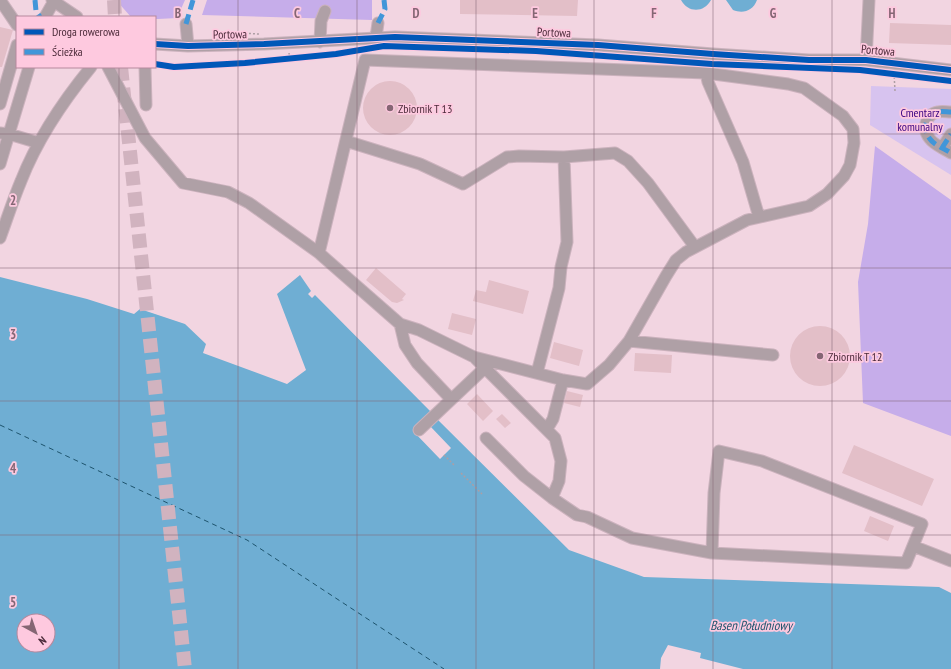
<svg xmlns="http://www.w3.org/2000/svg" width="951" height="669" font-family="'PT Sans Narrow',sans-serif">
<rect width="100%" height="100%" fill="#f2d5e1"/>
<path fill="#d7c3ef" d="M871,86L951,89V175L870,125Z"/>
<path fill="#c6adea" d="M116,0H185L177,18L158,19H155V17H131Z
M207,0H372V20L202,15Z
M875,146L951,200V436L863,403L858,282L868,224Z"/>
<path fill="#6faed3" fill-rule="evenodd" d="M681,0H711C704,13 688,13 681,0Z
M726,0H757C753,11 743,14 733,10Z
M300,275L311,291L308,294L312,298L315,295L431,412L413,431L440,459L451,448L430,426L437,419L569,550L644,577L939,587L951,593V669H743L700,658L701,653L668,645L661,658L660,669H0V277L87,299L134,314L140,309L185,324L206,344L203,353L287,384L306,370L277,294ZM24,621H48V645H24Z"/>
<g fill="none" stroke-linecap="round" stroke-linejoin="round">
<path stroke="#1e546d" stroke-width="1" stroke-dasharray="5 4" stroke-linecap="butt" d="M0,425L247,540L444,669"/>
</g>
<path fill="#e3bfc8" d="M460,0H578L577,16L460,14Z
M890,23L951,25V45L889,43Z
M0,27L13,30L2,67H0Z
M363 108a27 27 0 1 1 54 0a27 27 0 1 1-54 0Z
M376,268L406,294L402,299L404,300L397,303L392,302L366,280Z
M489,280L529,291L523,314L473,301L476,290L486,292Z
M452,313L476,319L472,335L448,329Z
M790 356a30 30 0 1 1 60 0a30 30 0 1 1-60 0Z
M554,342L583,350L579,366L550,358Z
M635,353L672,355L671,373L634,371Z
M567,391L583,395L580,407L564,403Z
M477,394L493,411L483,421L467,404Z
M502,414L511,423L505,428L496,419Z
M854,445L934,479L922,506L842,473Z
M870,516L894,526L888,541L864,531Z"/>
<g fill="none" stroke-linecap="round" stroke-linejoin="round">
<path stroke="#d1b3bf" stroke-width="14" stroke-dasharray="14 7" stroke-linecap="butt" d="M114,0L115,17
M121,67L185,669"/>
<defs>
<path id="minor" d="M0,0L17,25
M52,0L77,17
M45,17L54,1
M186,24L188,46
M376,37L378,23
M320,42L321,21L325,11
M155,44L188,46L264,44L395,37L598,45L713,54L809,60H866L951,70
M866,60L869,0
M108,67L145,138L183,183L228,192L249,203L319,253L400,324L405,345L417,363L451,399
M145,67L146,105
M706,73L708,82L743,162L759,217
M0,104L17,45
M951,112C947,112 942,111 938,112C925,114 922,130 930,139C934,145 945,149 951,153
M0,133L9,134L39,143
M346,141L420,164L463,184L507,157L519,156L564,157L615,153L628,161L648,183L695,247
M942,148L951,134
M0,164L29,67
M0,238C7,219 13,200 21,181C37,140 64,100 91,67
M319,253L365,60L706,73L788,84L804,88L843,116L853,129L854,143L850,165L844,176L827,194L809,206L747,220L686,252L676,260L666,276L629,341
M400,324L419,330L474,357L555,438L561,461L559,481L552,498
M474,357L563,380L587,384L609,365L629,341L773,355
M537,373L559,288L561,267L567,242L564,157
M547,429L553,419L563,380
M419,430L490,363
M486,438L524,476L552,498L577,515L587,517L632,538L712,553L906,563L922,524L762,461L719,451L714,493L712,553
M913,546L951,561"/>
</defs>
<use href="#minor" stroke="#cbb2bd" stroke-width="13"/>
<path stroke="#ad9ea4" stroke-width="1.5" stroke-dasharray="2 2" stroke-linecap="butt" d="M221,32L259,34
M336,51V54
M289,53L290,59
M894,73L895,91
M444,455L455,466
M461,473L482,494"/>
<use href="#minor" stroke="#afa0a6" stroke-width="11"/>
<path stroke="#4196d9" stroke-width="5" stroke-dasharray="10 5" stroke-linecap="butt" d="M35,0L36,11L40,17
M378,23L385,9L384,0
M186,24L193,0
M951,112C947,112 942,111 938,112C925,114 922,130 930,139C934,145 945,149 951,153
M942,148L951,134"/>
<defs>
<path id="cycleway" d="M155,44L188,46L264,44L395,37L598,45L713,54L809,60H866L951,70
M155,64L174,67L245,63L336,54L384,46L536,51L712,64L860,70L951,81"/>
</defs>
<use href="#cycleway" stroke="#fec9df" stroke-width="8"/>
<use href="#cycleway" stroke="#0057b8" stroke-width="6"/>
</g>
<path fill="none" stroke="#856674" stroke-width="1" stroke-opacity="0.55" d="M119,0V17M238,0V669M357,0V669M476,0V669M594,0V669M713,0V669M832,0V669M119,67V669M0,134H951M0,268H951M0,401H951M0,535H951"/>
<g fill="#856674" stroke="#fec9df" stroke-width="1.5">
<circle cx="390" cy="108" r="4"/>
<circle cx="820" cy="356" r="4"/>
</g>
<g text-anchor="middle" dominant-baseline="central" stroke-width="3.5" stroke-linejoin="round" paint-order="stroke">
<g font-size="12" fill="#4b2a39" stroke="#fec9df">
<text transform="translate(554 32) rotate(2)">Portowa</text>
<text transform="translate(230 34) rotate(-1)">Portowa</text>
<text transform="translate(878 50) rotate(5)">Portowa</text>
</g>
<g font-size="12" fill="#4b2a39" stroke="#fec9df" text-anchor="start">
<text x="398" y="108">Zbiornik T 13</text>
<text x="828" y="356">Zbiornik T 12</text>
</g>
<g font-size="12" fill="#3a0280" stroke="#fec9df">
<text x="920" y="112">Cmentarz<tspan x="920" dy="14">komunalny</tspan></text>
</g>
<g font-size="13" font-style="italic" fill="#1e546d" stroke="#fec9df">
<text x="751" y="625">Basen Południowy</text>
</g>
</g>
<g font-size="13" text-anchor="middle" font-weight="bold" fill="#856674" stroke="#fec9df" stroke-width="3.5" stroke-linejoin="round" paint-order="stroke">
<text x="178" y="18">B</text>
<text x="297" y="18">C</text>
<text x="416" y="18">D</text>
<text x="535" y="18">E</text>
<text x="654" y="18">F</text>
<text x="773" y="18">G</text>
<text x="892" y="18">H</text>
<text x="13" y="205">2</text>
<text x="13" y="339">3</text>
<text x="13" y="473">4</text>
<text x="13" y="607">5</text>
</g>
<rect x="16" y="16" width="140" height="52" fill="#fec9df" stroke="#b6899d"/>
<rect x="24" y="29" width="20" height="6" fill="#0057b8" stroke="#b6899d"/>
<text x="52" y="36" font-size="12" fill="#4b2a39">Droga rowerowa</text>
<rect x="24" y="49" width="20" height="6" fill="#4196d9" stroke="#b6899d"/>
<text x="52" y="56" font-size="12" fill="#4b2a39">Ścieżka</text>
<g transform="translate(36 633) rotate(140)"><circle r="19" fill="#fec9df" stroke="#b6899d"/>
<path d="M0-3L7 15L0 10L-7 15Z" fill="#856674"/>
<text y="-6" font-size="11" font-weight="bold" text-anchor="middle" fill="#4b2a39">N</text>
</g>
</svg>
